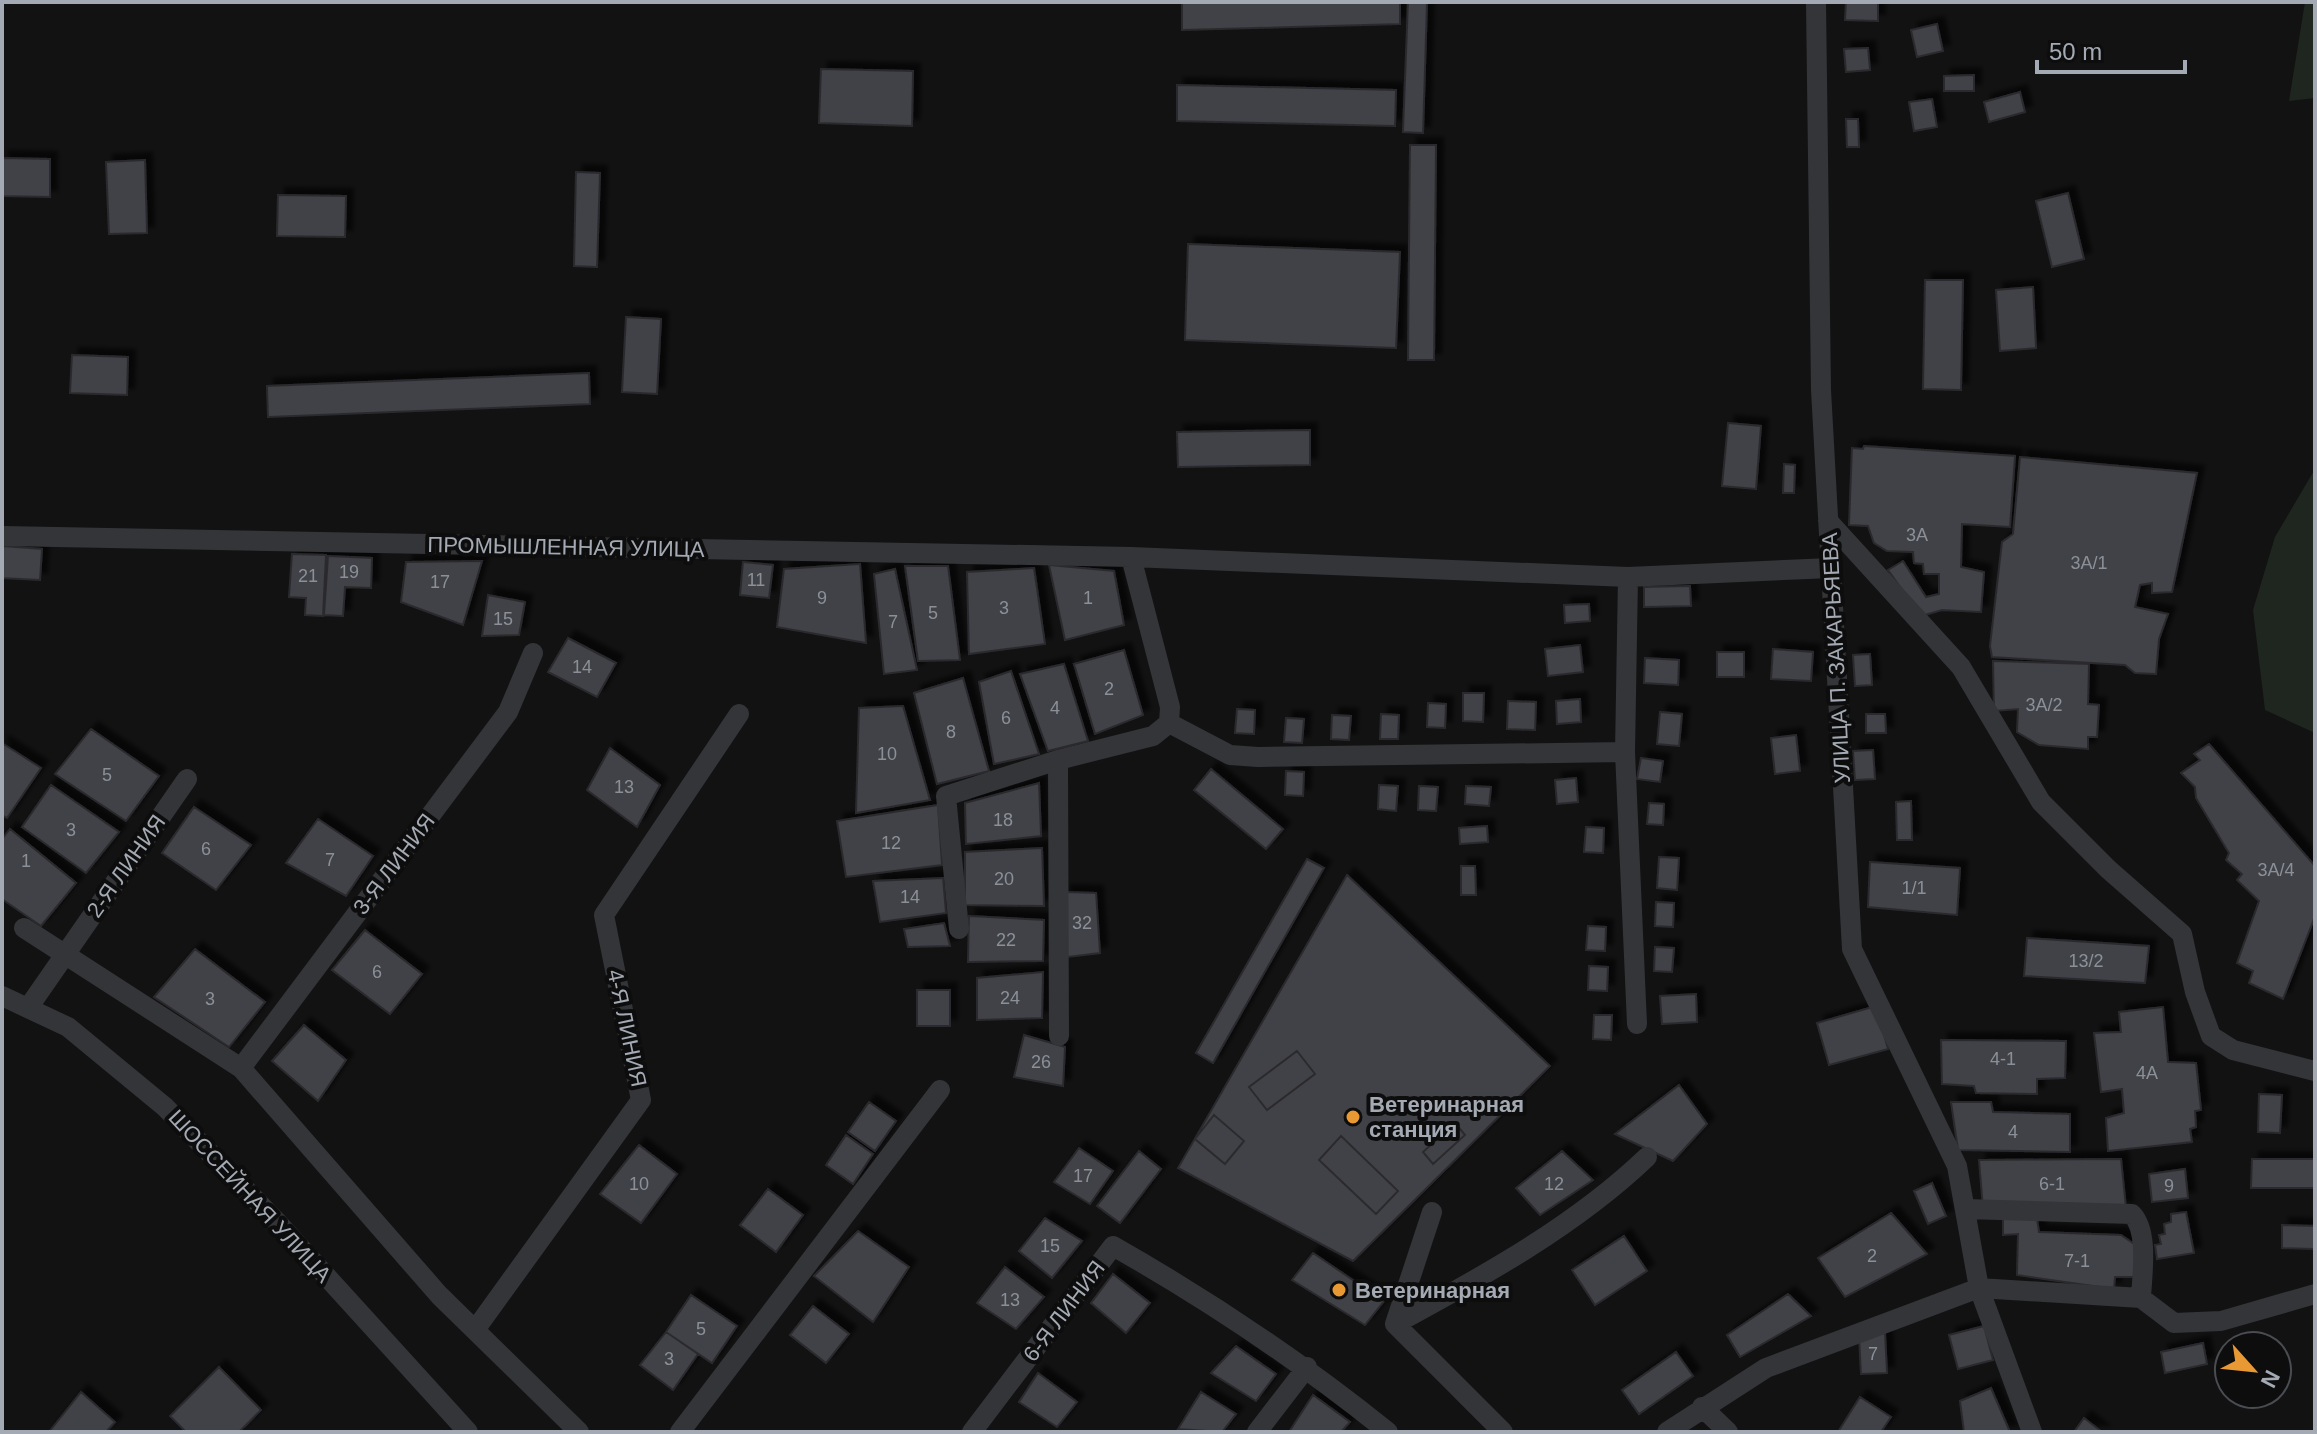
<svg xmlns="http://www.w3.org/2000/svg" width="2317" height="1434" font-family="Helvetica,sans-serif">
<defs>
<filter id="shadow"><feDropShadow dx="7" dy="-7" stdDeviation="2" flood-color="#0009"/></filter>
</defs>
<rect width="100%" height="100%" fill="#121213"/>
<path fill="#1e261f" d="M2305,2H2315V98L2289,101Z
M2315,469V733L2265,710L2253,610L2275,537Z"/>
<path fill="#414246" stroke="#2c2c2f" stroke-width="2" filter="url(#shadow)" d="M1182,2H1400V24L1182,30Z
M1408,2H1427L1423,133L1403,132Z
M1846,2H1878V21L1845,20Z
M1937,24L1943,51L1917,57L1911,30Z
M1868,48L1870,70L1846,72L1844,49Z
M821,69L913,71L912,126L819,123Z
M1974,75V91H1944V76Z
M1177,85L1396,90L1395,126L1177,121Z
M2020,92L2025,112L1989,122L1984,102Z
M1932,99L1937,127L1914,131L1909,102Z
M1846,119H1858L1859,147H1847Z
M1410,145H1436L1434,360H1408Z
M2,158L50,159V197L2,196Z
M145,160L147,233L109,234L106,162Z
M576,172L600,173L597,267L574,266Z
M2068,193L2084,259L2052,267L2036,201Z
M278,195L346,196L345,237L277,236Z
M1188,244L1400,252L1396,348L1185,340Z
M1925,280H1963L1961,390L1923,389Z
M2033,287L2036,348L2000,351L1996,290Z
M626,317L661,319L657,394L622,392Z
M72,355L128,357L127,395L70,393Z
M589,373L590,404L268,417L267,386Z
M1728,423L1761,426L1756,489L1722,486Z
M1310,430V465L1178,467L1177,432Z
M1864,446L2015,456L2010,527L1962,524L1961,567L1984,572L1981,612L1942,610L1921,616L1888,570L1903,561L1926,597L1939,594V574H1924L1923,564L1914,563L1913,552L1887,551L1874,543L1868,526L1849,525L1852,448L1863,449Z
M2020,457L2197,473L2172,592L2152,593V583L2140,585L2135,607L2168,614L2159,639L2156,674L2135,673L2125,665L1992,657L1990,646L2002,542L2013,534Z
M1784,464L1795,465L1794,493H1783Z
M2,546L42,549L40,580L2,578Z
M292,554L326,555L323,616L305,615L306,598L289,597Z
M328,556L372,558L371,588L345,587L343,616L324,615Z
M482,561L463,625L401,602L406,562Z
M743,562L773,565L769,598L740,595Z
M860,564L866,643L777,627L784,569Z
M1049,565L1114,571L1124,625L1065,640Z
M905,566H948L960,660L918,661Z
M1034,568L1045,644L969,654L967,572Z
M895,569L917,670L884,674L874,574Z
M1690,586L1691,606L1644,607V587Z
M488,595L525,602L519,635L482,636Z
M1589,604L1590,621L1565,623L1564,605Z
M568,638L616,663L597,697L548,672Z
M1580,645L1583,672L1548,676L1545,649Z
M1773,649L1813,652L1811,681L1771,679Z
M1124,650L1143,715L1095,734L1074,664Z
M1717,652H1744V677H1717Z
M1870,654L1872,685L1855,686L1853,655Z
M1645,658L1679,660L1678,685L1644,683Z
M1993,661L2089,664L2088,704L2099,705L2097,737H2088V749L2039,745L2017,732L2018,709L1994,711Z
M1064,664L1088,741L1048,751L1020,674Z
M1011,671L1039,754L994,764L979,682Z
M963,678L989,771L937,784L914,693Z
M1463,693H1484L1483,722L1463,721Z
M1580,699L1581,722L1557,724L1556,701Z
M1508,701L1536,702L1535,730L1507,729Z
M1428,703L1446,704L1445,728L1427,727Z
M903,706L930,800L856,813L859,708Z
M1237,709L1255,710L1254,734L1235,733Z
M1660,712L1682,714L1679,746L1657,744Z
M1381,714L1399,715L1398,739H1380Z
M1866,714H1885L1886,733H1866Z
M1332,715L1351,716L1349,740L1331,739Z
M1286,718L1304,719L1302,743L1284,742Z
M91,729L159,776L126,821L55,774Z
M1796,735L1800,771L1775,774L1771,738Z
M2,743L41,768L7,818L2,815Z
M2209,744L2315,866V916L2283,999L2249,983L2253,971L2237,963L2259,901L2237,880L2242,874L2226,860L2229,853L2196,798L2195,787L2181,773L2200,760L2194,754Z
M610,748L660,785L637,827L587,790Z
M1873,750L1875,779L1855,780L1853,751Z
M1641,758L1663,761L1660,782L1637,779Z
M1211,769L1283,829L1266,849L1194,790Z
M1286,771L1304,772L1303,796L1285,795Z
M1576,778L1578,802L1557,804L1555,780Z
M1039,783L1041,836L966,844L965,803Z
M51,785L119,832L86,873L22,827Z
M1379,785L1398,786L1396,811L1378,809Z
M1419,786L1438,787L1436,811L1418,810Z
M1466,786L1491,787L1489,806L1465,804Z
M1911,801L1912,840H1897L1896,802Z
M1649,803L1664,804L1663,825L1647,824Z
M938,805L942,865L846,877L837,821Z
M194,807L251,845L216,890L162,853Z
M318,819L373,856L346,896L286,863Z
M1487,826L1488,842L1460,844L1459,828Z
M1586,827L1604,828L1603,853L1584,852Z
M10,829L76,883L41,926L2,899V839Z
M1042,848L1044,906L965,905V852Z
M1659,857L1679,858L1677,890L1657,888Z
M1307,859L1324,868L1213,1063L1196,1053Z
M1870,862L1960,868L1957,915L1868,907Z
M1461,866H1475L1476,895H1461Z
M1347,875L1550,1066L1353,1261L1178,1168Z
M943,878L946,913L880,922L873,881Z
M1064,892L1096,893L1100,953L1067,957Z
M1656,902L1674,903L1673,927L1655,926Z
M969,916L1044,920L1043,961L968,962Z
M944,923L950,946L908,947L904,929Z
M1588,926L1606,927L1605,951L1586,950Z
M365,930L422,974L390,1014L332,970Z
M2027,938L2149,946L2145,983L2024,976Z
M1655,947L1674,948L1672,972L1654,971Z
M195,949L265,1002L229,1047L154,997Z
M1589,966L1608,967L1607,991L1588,990Z
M1043,972L1042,1018L977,1020V978Z
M917,990H950V1026H917Z
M1696,994L1697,1022L1662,1024L1660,996Z
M1876,1006L1888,1049L1829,1065L1817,1023Z
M2163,1007L2168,1062L2196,1063L2201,1110L2195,1111L2196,1127L2190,1129L2192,1142L2108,1151L2106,1118L2124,1113L2122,1089L2101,1092L2094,1033L2121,1032L2119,1012Z
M1594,1015H1612L1611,1040L1593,1039Z
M304,1025L346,1060L318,1101L272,1061Z
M1024,1035L1065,1047L1063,1086L1014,1077Z
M1941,1040L2066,1041L2065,1078L2037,1079V1094L1976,1093L1974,1086L1942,1084Z
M1297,1051L1315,1074L1267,1110L1249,1087Z
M1679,1085L1707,1124L1673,1161L1615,1134Z
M2259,1094L2282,1095L2280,1133L2258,1132Z
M869,1102L896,1121L875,1151L848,1132Z
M1951,1102H1991L1993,1112L2070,1114V1152L1958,1150Z
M1214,1115L1244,1141L1225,1164L1195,1139Z
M1455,1123L1465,1135L1433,1164L1423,1152Z
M846,1135L873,1154L853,1184L826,1165Z
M1341,1136L1398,1191L1376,1214L1319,1160Z
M639,1145L677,1174L641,1223L600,1194Z
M1079,1148L1113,1171L1090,1204L1054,1182Z
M1139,1151L1161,1169L1120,1223L1097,1206Z
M1562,1151L1593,1180L1540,1215L1516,1188Z
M2121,1159L2126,1208H1983L1979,1160Z
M2252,1159H2315V1188H2251Z
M2185,1169L2188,1198L2152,1202L2149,1174Z
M1932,1183L1946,1216L1928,1224L1914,1191Z
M768,1189L803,1215L776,1252L740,1225Z
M2186,1212L2194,1253L2157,1259L2155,1245L2161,1244L2159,1235L2165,1234L2164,1224L2171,1222V1214Z
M1891,1213L1927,1254L1845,1297L1818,1258Z
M1045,1218L1082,1241L1052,1278L1019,1251Z
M2003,1219H2037L2039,1232L2121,1235L2137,1246L2136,1277H2115L2114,1289L2017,1275L2018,1234L2003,1235Z
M2282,1225L2315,1226V1249L2282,1248Z
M858,1231L909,1267L873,1322L814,1276Z
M1624,1236L1647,1271L1595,1305L1572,1270Z
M1313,1253L1384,1301L1365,1325L1292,1280Z
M1005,1267L1044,1297L1016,1329L977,1303Z
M1113,1274L1150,1303L1126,1333L1091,1303Z
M1788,1294L1811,1316L1740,1357L1727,1335Z
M691,1295L737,1326L712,1363L666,1332Z
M813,1306L849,1334L826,1363L790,1335Z
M1984,1326L1993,1360L1958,1369L1949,1335Z
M666,1332L698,1354L673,1390L640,1365Z
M1885,1333L1887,1373L1861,1374L1859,1335Z
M2203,1343L2207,1364L2165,1373L2161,1352Z
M1236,1346L1276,1374L1256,1401L1211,1373Z
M1676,1352L1693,1376L1639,1414L1622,1390Z
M219,1367L261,1410L239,1432H186L170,1416Z
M1038,1373L1077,1402L1057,1427L1019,1402Z
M1991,1388L2010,1432H1964L1960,1401Z
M81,1392L115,1422L106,1432H49Z
M1201,1392L1236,1414L1222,1432L1178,1429Z
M1313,1395L1350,1422L1341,1432H1289Z
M1860,1397L1891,1417L1881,1432H1838Z
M2084,1418L2102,1432H2074Z"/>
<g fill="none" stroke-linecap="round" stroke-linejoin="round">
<path stroke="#333538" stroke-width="20" d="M1816,2L1821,390L1852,949L1957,1166L1979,1288L2141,1298L2174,1323L2221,1321L2315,1294
M1828,521L1961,667L2041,802L2108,869L2182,934L2195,992L2211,1036L2233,1050L2315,1071
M2,536L1131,557L1628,577L1831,568
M1628,577L1625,752L1637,1024
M1169,723L1230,755L1258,757L1625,752
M1058,760L1059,1036
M24,928L241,1068L439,1295L579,1432
M959,929L946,796L1058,760L1153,736L1169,723L1170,707L1131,557
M2,996L68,1027L165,1107L277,1222L468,1432
M28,1008L187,779
M241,1068L508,712L533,653
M1965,1209L2132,1214C2149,1232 2142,1274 2141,1298
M1432,1212L1395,1324L1503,1432
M1395,1324C1482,1277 1575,1226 1647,1157
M475,1330L641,1100L604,915L739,714
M1702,1407L1728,1432
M680,1432L940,1090
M972,1432L1113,1246C1210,1301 1301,1362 1388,1432
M1257,1432L1307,1367
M1667,1432L1766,1368L1979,1288L2032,1432"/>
</g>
<g fill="#e99934" stroke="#0d0d0e" stroke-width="3">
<circle cx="1353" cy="1117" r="8"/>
<circle cx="1339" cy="1290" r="8"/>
</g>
<g text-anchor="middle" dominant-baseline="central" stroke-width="8" stroke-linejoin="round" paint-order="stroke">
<g font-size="18" fill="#8b9098">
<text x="1917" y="535">3А</text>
<text x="2089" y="563">3А/1</text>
<text x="349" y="572">19</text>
<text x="308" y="576">21</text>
<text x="756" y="580">11</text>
<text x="440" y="582">17</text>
<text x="822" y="598">9</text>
<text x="1088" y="598">1</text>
<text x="1004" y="608">3</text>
<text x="933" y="613">5</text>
<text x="503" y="619">15</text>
<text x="893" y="622">7</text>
<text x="582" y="667">14</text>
<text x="1109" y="689">2</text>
<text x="2044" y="705">3А/2</text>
<text x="1055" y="708">4</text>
<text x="1006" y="718">6</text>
<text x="951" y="732">8</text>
<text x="887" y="754">10</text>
<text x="107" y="775">5</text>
<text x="624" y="787">13</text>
<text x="1003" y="820">18</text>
<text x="71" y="830">3</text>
<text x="891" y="843">12</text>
<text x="206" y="849">6</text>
<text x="330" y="860">7</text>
<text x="26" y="861">1</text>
<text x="2276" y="870">3А/4</text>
<text x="1004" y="879">20</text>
<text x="1914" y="888">1/1</text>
<text x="910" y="897">14</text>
<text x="1082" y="923">32</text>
<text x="1006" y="940">22</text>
<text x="2086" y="961">13/2</text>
<text x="377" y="972">6</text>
<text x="1010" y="998">24</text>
<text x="210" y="999">3</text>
<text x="2003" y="1059">4-1</text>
<text x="1041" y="1062">26</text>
<text x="2147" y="1073">4А</text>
<text x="2013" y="1132">4</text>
<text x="1083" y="1176">17</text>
<text x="639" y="1184">10</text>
<text x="1554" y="1184">12</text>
<text x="2052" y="1184">6-1</text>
<text x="2169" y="1186">9</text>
<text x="1050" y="1246">15</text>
<text x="1872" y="1256">2</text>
<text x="2077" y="1261">7-1</text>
<text x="1010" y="1300">13</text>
<text x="701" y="1329">5</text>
<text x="1873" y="1354">7</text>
<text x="669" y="1359">3</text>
</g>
<g font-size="22" fill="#a4aab3" stroke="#0d0d0e">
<text transform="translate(566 547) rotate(1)">ПРОМЫШЛЕННАЯ УЛИЦА</text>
<text transform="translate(1836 658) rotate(-93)">УЛИЦА П. ЗАКАРЬЯЕВА</text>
<text transform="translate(394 864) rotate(-53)">3-Я ЛИНИЯ</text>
<text transform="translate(126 866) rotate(-55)">2-Я ЛИНИЯ</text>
<text transform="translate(627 1028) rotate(78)">4-Я ЛИНИЯ</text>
<text transform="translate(250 1196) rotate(47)">ШОССЕЙНАЯ УЛИЦА</text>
<text transform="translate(1064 1311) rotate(-53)">6-Я ЛИНИЯ</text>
</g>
<g font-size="22" font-weight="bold" fill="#a4aab3" stroke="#0d0d0e" text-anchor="start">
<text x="1369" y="1104">Ветеринарная<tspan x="1369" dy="25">станция</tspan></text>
<text x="1355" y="1290">Ветеринарная</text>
</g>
</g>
<rect width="2317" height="1434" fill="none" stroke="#a4aab3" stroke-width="8"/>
<g transform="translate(2253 1370) rotate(117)"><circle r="38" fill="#0d0d0e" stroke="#494c50" stroke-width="2"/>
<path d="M0-6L14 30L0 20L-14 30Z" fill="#e99934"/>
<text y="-12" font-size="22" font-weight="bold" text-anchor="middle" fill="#a4aab3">N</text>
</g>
<path d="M2037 60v12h148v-12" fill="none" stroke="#a4aab3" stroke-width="4"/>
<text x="2049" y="60" font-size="24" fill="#a4aab3" stroke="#0d0d0e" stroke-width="6" paint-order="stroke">50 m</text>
</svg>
